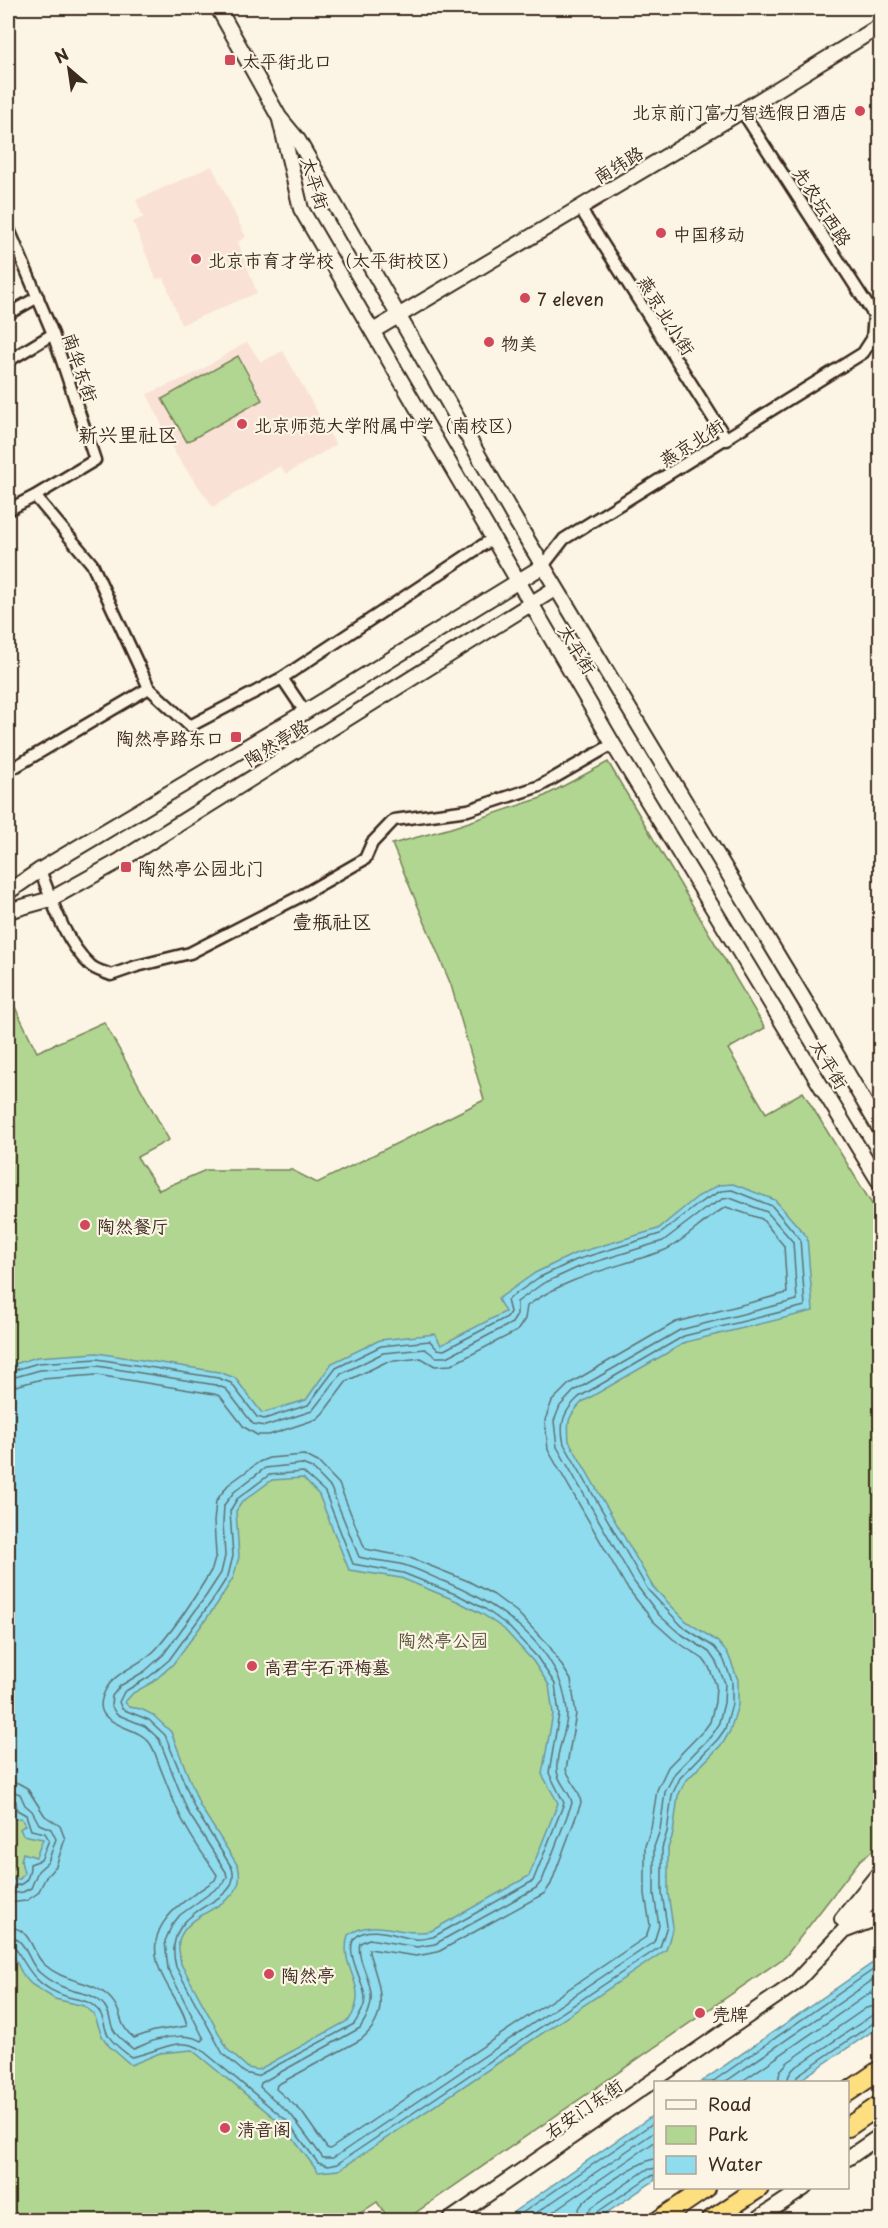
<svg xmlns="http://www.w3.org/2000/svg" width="888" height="2228" font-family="'Playpen Sans','LXGW WenKai TC',sans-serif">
<rect width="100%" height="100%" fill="#fcf5e5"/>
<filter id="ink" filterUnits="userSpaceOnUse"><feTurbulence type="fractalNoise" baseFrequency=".0167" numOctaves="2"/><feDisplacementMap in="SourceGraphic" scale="12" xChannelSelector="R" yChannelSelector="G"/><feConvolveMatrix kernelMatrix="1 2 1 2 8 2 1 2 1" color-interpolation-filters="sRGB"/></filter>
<g filter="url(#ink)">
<path fill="#f9e2d5" d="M212,166L246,237L238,242L257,293L181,325L164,278L156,279L133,222L143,217L136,200Z
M247,342L261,362L283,351L336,445L286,474L280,466L213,507L176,455L147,394L194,374Z"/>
<path fill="#b1d691" stroke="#768058" stroke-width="1.5" d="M238,356L262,400L187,442L162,399Z
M608,762L765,1028L728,1049L766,1113L803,1092L880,1217V1845L860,1860L785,1957L405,2220H390L377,2202L350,2220H8V993L37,1052L104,1022L169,1140L137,1157L159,1190L206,1170H292L317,1183L484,1100L451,985L392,844L451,828L541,798Z"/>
<path fill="#8fdcef" stroke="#6d959b" stroke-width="1.5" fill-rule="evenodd" d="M733,1184L775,1200L807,1237L813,1311L686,1342L582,1402C568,1417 567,1420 569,1441L653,1587L686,1621L718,1642L728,1654L738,1680V1705L730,1731L723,1743L685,1782L678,1796L673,1834L668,1848V1893L673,1927L666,1950L339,2170L318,2172L283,2125L192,2050L160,2053L131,2065L109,2046L102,2036L94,2014L84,2006L55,1999L31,1984L23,1975L8,1945V1879H20L24,1873L21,1861L23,1853L36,1857L43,1839L23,1835L20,1829L25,1825L21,1818L15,1819L10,1812L12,1805L8,1802V1659L9,1654L8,1647V1366L37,1357L97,1353L219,1372L235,1378L262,1413L306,1400L332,1363L380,1340L435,1334L441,1345L505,1312L498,1299L535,1273L574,1254L658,1229L697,1197L719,1185ZM303,1478L319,1495L349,1570L401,1578L457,1601L482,1614L504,1629L533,1661L549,1685L553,1714L542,1774L558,1803L529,1876L431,1931C401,1937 375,1916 348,1935C338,1971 372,1985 349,2020L258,2070L248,2068L228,2050L181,1964C180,1957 178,1948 179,1941C187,1907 250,1909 238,1866L200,1806L171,1732L153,1715L141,1709L129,1707L125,1702L133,1693L153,1682L173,1664L217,1604L233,1578L239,1557L236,1511L242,1502L272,1480Z
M880,1958V2026L797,2082H701Z
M655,2114V2180L596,2220H502Z"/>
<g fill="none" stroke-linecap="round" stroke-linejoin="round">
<path stroke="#5d7172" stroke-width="1.5" d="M8,1372L38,1363L97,1359L218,1378L231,1383L257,1417L264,1419L308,1405L336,1368L381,1346L430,1341L437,1349L444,1350L507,1317L510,1312L507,1300L538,1278L576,1260L660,1234L701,1202L721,1191L732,1190L772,1206L800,1239L805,1306L684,1336L579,1397C564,1411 559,1423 564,1444L648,1590L682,1626L714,1647L723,1658L732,1681V1704L725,1729L718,1739L680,1778L672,1795L667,1832L662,1848V1893L667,1926L660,1947L337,2164L328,2166L318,2163L287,2121L202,2050C178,2034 155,2054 131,2057C123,2051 113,2044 108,2035C103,2026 105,2016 97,2009C89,2000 79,2000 68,1997C38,1988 29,1972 15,1947L8,1944
M8,1379L40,1370L97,1366L216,1385L226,1389L253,1424L265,1426L312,1411L341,1374L383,1353L425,1349L436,1357H447L512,1323L517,1315V1302L542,1284L579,1267L663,1241L705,1209L723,1199L730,1198L767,1212L793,1242L797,1300L680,1330L574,1391L560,1406L554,1421L557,1447L634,1582L659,1615L678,1632L709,1652L716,1662L725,1683L724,1703L718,1726L712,1735L675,1773L665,1792L660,1830L654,1847V1894L659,1926L654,1942L333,2158H323L292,2116L260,2087L261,2083L360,2028C376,2004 373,1992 363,1966C360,1958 358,1951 360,1943L369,1939L417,1947L435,1944L536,1888L542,1881L572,1803C570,1791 557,1782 557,1770C555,1751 568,1731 567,1712C562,1644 494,1601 438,1579C427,1574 415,1568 404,1565C389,1561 373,1561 359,1557L331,1488L312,1468L302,1464L265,1468L234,1492L224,1505L223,1523L225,1556L221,1573L206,1596L163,1655L145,1671L120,1686L112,1696L111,1705L116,1714L145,1726L159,1739L188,1812L226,1872L227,1877L224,1883L180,1915L172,1925L165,1941L168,1969L204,2039L202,2041C189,2034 170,2036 156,2040C148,2042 141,2047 133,2049C126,2043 117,2037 113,2029C109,2020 110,2010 102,2003C92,1993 81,1994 68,1989C59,1986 48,1980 40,1973C27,1962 27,1938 8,1936
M8,1388L42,1379L97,1375L214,1394L220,1396L244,1427L257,1435H269L317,1419L323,1413L347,1381L386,1362L421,1358L435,1366L451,1365L517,1331L525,1319L527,1306C569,1275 617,1268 665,1250C682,1243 706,1218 726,1207L762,1219L784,1246L787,1293L676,1322L569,1384L552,1401L545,1420L548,1450L626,1586L653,1621L673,1639L703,1659L709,1667L716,1685L715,1702L710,1722L705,1729L668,1767L657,1790L651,1828L645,1846V1894L650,1925L646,1937L330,2149L327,2148L301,2111L276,2089L277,2085L360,2040C392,2016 379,1984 369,1953V1949L416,1956L438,1952L545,1893L551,1884L581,1803L579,1794L566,1770L576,1714L571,1680L550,1647L517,1612L494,1595L468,1581L408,1557L365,1549L339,1484L318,1462L304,1455L269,1458L259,1462L228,1485L216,1501L214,1522L216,1555L212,1569C196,1596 178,1624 157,1648C143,1665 115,1670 105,1691C87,1727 136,1724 149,1742C154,1748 157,1759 160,1767C166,1782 172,1798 179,1813C189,1836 204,1855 217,1875L215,1880C178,1905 136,1928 165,1981C172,1995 185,2011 187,2026L154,2031L134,2038C116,2023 124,2013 111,1999C93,1979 66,1984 45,1965C30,1952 33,1928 8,1927
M303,1472L325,1492L353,1564L403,1573L460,1596L485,1609L507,1625L537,1657L555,1684L559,1714L549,1773L564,1803L533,1881L433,1937C427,1938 421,1940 415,1939C398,1937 370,1924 356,1937C342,1949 365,1983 365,1998C365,2008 359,2016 354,2024L257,2076L245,2073L223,2054L176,1967C159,1900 244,1910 232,1868L195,1809L165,1735L149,1720L122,1709L119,1702L124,1692L149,1677L169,1660L212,1601L228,1576L233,1556L230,1511L237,1499L269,1475Z
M8,1781L18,1783L27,1788L45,1816L60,1826L65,1839L56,1866L46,1877L38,1893L26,1901L8,1903
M8,1790L20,1794L25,1805L32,1811L39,1824L51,1829L56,1839L48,1862L38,1871L31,1888L23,1892L8,1894
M8,1798L16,1801L17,1810L26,1815L31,1830L45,1833L49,1840L41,1860L30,1864C30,1880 24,1887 8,1886
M712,2082L880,1965
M725,2082L880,1975
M741,2082L880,1986
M778,2082L780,2071L788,2062L866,2008L880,2005
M787,2082L789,2075L793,2069L871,2016L880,2014
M795,2082L798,2075L875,2022L880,2021
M512,2220L656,2121
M526,2220L656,2131
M541,2220L656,2141
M577,2220C577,2214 578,2208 583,2203C593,2192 642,2159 656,2159
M586,2220L587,2213L592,2207L646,2170L656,2168
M593,2220L596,2213L650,2176L656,2175"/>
<defs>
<path id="street" d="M580,208L727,440
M8,227L53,334L95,460L35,496L8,510
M8,314L38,297
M8,361L53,334
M35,496L92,564L149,688L190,726L282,678L492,539
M543,566L564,539L863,353L872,339L874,315L742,111
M282,678L305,712
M8,771L149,688
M40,870C52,901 65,942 90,965C95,970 104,972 111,975L137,966L190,953L297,898L365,859L372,843L394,820L468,810L540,786L613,744"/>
<path id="secondary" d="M218,8L279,117L298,140L516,521L811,1011L880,1129
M280,120L301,209L613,744L880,1183
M373,331L742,111L880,26
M8,892L40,870L305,712L543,566
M8,911L51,899L121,860L556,588
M842,1919L880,1872
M846,1930L880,1917
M848,2158L880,2136
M450,2220L794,1984L880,1892
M756,2220L804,2188"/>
<path id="highway" d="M848,2092L880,2070
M848,2127L880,2105
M659,2220L706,2188
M711,2220L759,2188"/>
</defs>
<use href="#street" stroke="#3b2a1e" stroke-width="15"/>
<use href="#secondary" stroke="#3b2a1e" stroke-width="18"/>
<use href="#highway" stroke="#3b2a1e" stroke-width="22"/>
<use href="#street" stroke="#fcf5e5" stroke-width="10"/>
<use href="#secondary" stroke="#fcf5e5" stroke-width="14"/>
<use href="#highway" stroke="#fedf80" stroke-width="18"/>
</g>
</g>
<g fill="#d1495b" stroke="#fcf5e5" stroke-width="2">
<rect x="224" y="54" width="12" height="12" rx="3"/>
<circle cx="860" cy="111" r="6"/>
<circle cx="661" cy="233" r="6"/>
<circle cx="196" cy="259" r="6"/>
<circle cx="525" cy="298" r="6"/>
<circle cx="489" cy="342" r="6"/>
<circle cx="242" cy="424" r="6"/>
<rect x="230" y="731" width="12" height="12" rx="3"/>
<rect x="120" y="861" width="12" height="12" rx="3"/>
<circle cx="85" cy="1225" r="6"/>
<circle cx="252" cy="1666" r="6"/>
<circle cx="269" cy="1974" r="6"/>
<circle cx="700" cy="2013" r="6"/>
<circle cx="225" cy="2128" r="6"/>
</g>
<g text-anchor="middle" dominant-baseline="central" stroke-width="4.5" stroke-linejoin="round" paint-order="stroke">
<g font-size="18" fill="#3b2a1e" stroke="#fcf5e5" text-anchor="start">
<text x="242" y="60">太平街北口</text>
<text x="848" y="111" text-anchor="end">北京前门富力智选假日酒店</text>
<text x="673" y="233">中国移动</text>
<text x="208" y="259">北京市育才学校（太平街校区）</text>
<text x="537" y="298">7 eleven</text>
<text x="501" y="342">物美</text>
<text x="254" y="424">北京师范大学附属中学（南校区）</text>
<text x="224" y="737" text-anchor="end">陶然亭路东口</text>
<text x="138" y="867">陶然亭公园北门</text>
<text x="97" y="1225">陶然餐厅</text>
<text x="264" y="1666">高君宇石评梅墓</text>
<text x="281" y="1974">陶然亭</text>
<text x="712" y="2013">壳牌</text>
<text x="237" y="2128">清音阁</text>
</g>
<g font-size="18" fill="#3b2a1e" stroke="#fcf5e5">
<text transform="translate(618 164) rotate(-31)">南纬路</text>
<text transform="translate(316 183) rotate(73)">太平街</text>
<text transform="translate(823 206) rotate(57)">先农坛西路</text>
<text transform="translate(667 315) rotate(58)">燕京北小街</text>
<text transform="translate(81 367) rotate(71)">南华东街</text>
<text transform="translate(691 442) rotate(-32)">燕京北街</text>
<text transform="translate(578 649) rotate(59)">太平街</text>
<text transform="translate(276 742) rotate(-32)">陶然亭路</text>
<text transform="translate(830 1064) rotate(59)">太平街</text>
<text transform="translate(583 2108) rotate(-35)">右安门东街</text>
</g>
<g font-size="18" fill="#58553b" stroke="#fcf5e5">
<text x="443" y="1639">陶然亭公园</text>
</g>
<g font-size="20" fill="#3b2a1e" stroke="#fcf5e5">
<text x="128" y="434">新兴里社区</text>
<text x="332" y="921">壹瓶社区</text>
</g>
</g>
<rect width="888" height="2228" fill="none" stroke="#fcf5e5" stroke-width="30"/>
<rect x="15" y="15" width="858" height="2198" fill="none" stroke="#3b2a1e" stroke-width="2" filter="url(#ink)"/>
<rect x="654" y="2081" width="195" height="108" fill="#fcf5e5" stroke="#afa495" stroke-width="1.5"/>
<rect x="666" y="2100" width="30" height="9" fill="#fcf5e5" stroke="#afa495" stroke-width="1.5"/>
<text x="708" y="2111" font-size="18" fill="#3b2a1e">Road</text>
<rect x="666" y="2126" width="30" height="18" fill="#b1d691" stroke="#afa495" stroke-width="1.5"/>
<text x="708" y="2141" font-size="18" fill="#3b2a1e">Park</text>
<rect x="666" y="2156" width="30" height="18" fill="#8fdcef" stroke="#afa495" stroke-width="1.5"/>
<text x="708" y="2171" font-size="18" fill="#3b2a1e">Water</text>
<g transform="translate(69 69) rotate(331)" stroke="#fcf5e5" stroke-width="4.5" paint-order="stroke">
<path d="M0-4.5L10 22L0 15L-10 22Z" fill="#3b2a1e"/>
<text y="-9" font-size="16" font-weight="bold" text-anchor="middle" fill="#3b2a1e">N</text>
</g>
</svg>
